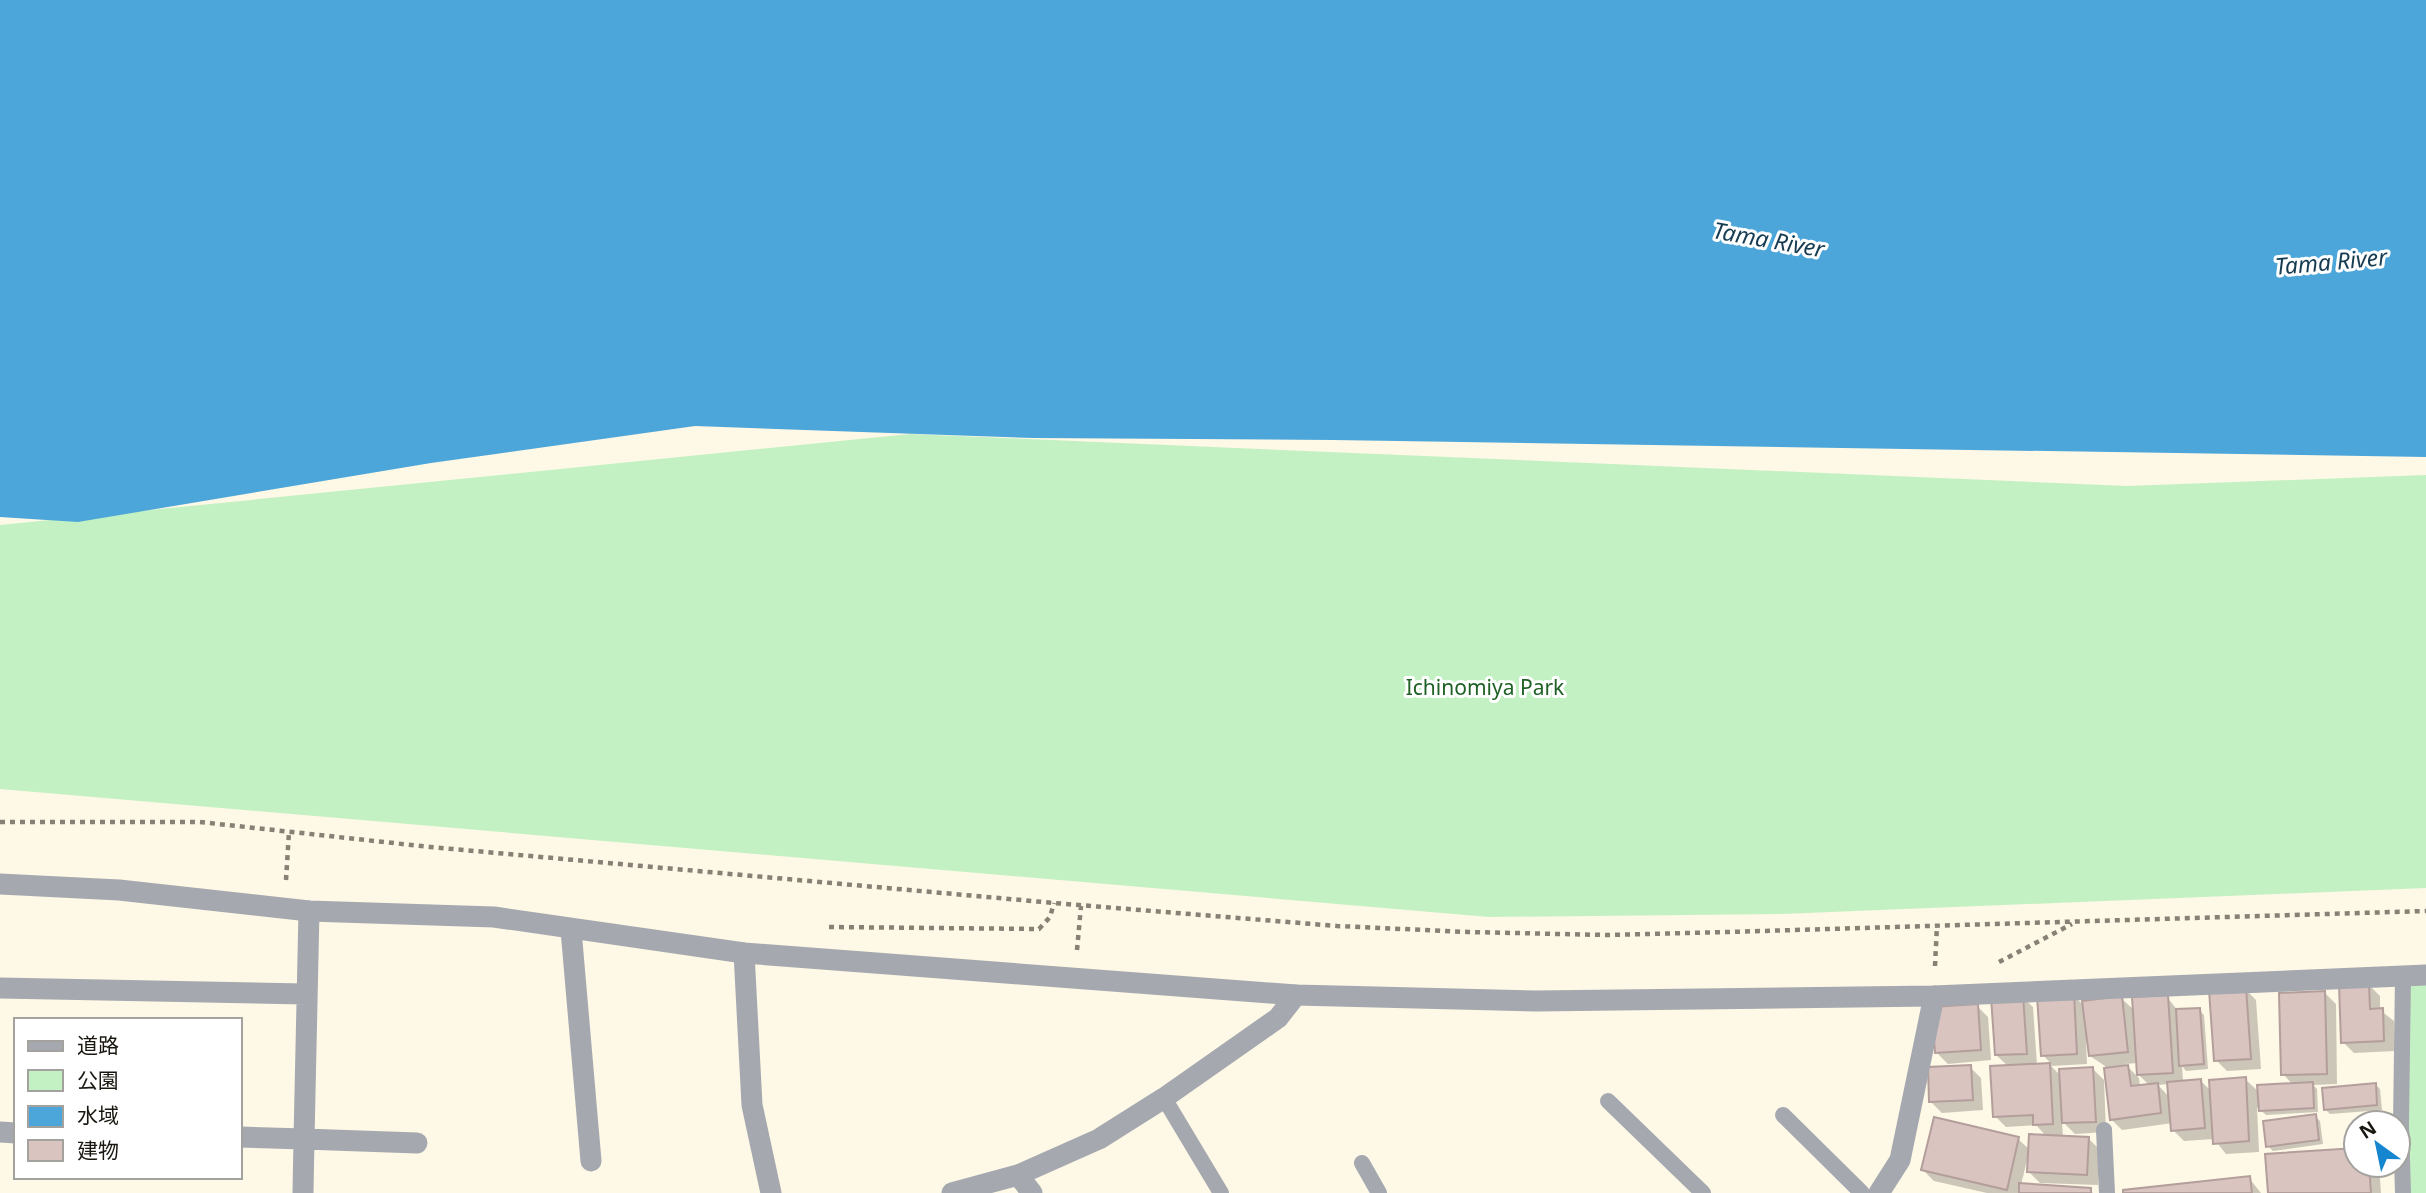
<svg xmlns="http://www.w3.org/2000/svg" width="2426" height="1193" font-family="'Noto Sans','Noto Sans JP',sans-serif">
<rect width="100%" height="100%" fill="#fef8e6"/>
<path fill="#c4f1c3" d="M910,434L2127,486L2426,475V888L1782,914L1489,917L0,789V525Z
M2426,975V1193H2402L2403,976Z"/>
<path fill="#4da6da" d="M0,0H2426V457L1333,440L1033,438L695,426L431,463L78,522L0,517Z"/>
<path fill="#0003" fill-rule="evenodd" d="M2369,985L2380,996V1010L2394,1021L2395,1051L2354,1053L2343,1042Z
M2245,989L2256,1000L2261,1069L2227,1071L2216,1060Z
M2325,993L2336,1004L2337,1084L2313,1085L2317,1089L2318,1112L2266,1115L2257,1107L2259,1152L2226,1154L2214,1139L2184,1141L2173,1130V1123L2122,1130L2111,1119L2105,1066L2090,1056L2089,1041H2086L2087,1064L2051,1066L2062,1077L2093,1069L2104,1080L2106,1132L2075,1134L2062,1121L2063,1137L2088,1138L2099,1149L2098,1185L2040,1183L2029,1172L2028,1156L2021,1185L2090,1190L2093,1193H1987L1934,1181L1923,1170L2018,1139L2030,1150L2046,1136L2036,1125L2006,1127L1995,1116L2009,1067L1996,1055L2022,997L2033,1007L2037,1065H2052L2043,1055L2073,995L2085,1007L2121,998L2135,1011L2167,997L2178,1011L2199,1010L2204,1015L2208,1069L2186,1071L2182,1066L2183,1082L2201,1081L2212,1092L2245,1079L2260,1093L2293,1085L2283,1074ZM2138,1063L2139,1075L2149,1085L2140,1087L2139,1078L2125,1064ZM2169,1084L2170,1098L2158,1085Z
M1977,1006L1988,1017L1991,1060L1948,1064L1937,1053Z
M1970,1067L1981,1078L1983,1110L1942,1113L1931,1102Z
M2375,1084L2380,1089L2382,1110L2330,1114L2325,1109Z
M2315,1116L2320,1121L2323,1144L2273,1151L2268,1146Z
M2356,1150V1165H2379L2381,1193H2270Z
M2249,1178L2261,1193H2125Z"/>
<path fill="#d9c4c0" stroke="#b39e9b" stroke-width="2" d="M2369,983L2370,1009L2383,1008L2384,1041L2341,1043L2339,984Z
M2246,987L2251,1059L2214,1061L2209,990Z
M2325,991L2327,1074L2281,1075L2279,993Z
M2074,993L2077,1054L2041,1056L2037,996Z
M2023,995L2027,1054L1995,1055L1991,997Z
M2168,995L2173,1073L2137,1075L2132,997Z
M2122,996L2128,1052L2089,1056L2082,1001Z
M1978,1004L1981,1050L1935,1053L1932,1007Z
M2200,1008L2204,1064L2179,1066L2176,1009Z
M2050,1063L2053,1124L2033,1125V1115L1993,1117L1990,1066Z
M1971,1065L1973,1100L1929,1102L1928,1067Z
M2128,1065L2131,1086L2158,1083L2161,1113L2110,1120L2104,1068Z
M2093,1067L2096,1122L2062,1123L2059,1069Z
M2246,1077L2249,1141L2213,1144L2209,1080Z
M2201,1079L2205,1128L2171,1131L2167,1082Z
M2313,1082L2314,1108L2259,1111L2257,1085Z
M2376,1083L2377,1105L2324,1110L2322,1088Z
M2316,1114L2319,1140L2266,1147L2263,1121Z
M1934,1117L2019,1137L2007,1190L1921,1170Z
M2029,1134L2089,1137L2087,1175L2027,1172Z
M2356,1148V1165H2369L2371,1193H2268L2265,1154Z
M2250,1176L2252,1193H2123V1190Z
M2019,1183L2091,1188V1193H2019Z"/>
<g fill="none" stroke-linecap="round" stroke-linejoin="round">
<path stroke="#858175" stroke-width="4.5" stroke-dasharray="5 5" stroke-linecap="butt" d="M0,822H200L430,847L1054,903L1337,926L1468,932L1607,935L1728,932L2426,911
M286,880L289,832
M829,927L1039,929L1050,917L1054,903
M1077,950L1081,906
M1999,962L2072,924
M1935,966L1937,925"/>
<path stroke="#a5a8af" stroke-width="16" d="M1164,1098L1221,1193
M1608,1101L1703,1193
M1783,1115L1862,1193
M2104,1130L2107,1193
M1362,1163L1379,1193
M2403,1193L2401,1125L2403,976"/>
<path stroke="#a5a8af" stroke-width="21" d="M571,930L591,1161
M744,953L752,1105L771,1193
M0,988L305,994
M0,1132L16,1133
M240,1137L304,1139L309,911
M1018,1175L1032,1193
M303,1193L304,1139L417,1143
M952,1193L1018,1175L1099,1139L1164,1098L1278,1018L1296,995
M1879,1193L1900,1160L1934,996"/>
<path stroke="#a5a8af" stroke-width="21" d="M0,884L119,890L309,911L494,917L744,953L1296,995L1536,1001L1934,996L2426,975"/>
</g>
<g text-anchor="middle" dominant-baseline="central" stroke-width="6" stroke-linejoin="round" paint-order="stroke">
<g font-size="21" fill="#1f6124" stroke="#fff">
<text x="1485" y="687">Ichinomiya Park</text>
</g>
<g font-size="23" font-style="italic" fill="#163c52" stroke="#fff">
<text transform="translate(1769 239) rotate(10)">Tama River</text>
<text transform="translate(2331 261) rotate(-5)">Tama River</text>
</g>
</g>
<rect x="14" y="1018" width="228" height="161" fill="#ffffff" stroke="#a3a29f" stroke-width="2"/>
<rect x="28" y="1041" width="35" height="10" fill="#a5a8af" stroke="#a3a29f" stroke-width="2"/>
<text x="77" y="1053" font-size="21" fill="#191710">道路</text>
<rect x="28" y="1070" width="35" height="21" fill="#c4f1c3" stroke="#a3a29f" stroke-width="2"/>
<text x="77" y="1088" font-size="21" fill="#191710">公園</text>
<rect x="28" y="1106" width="35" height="21" fill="#4da6da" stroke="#a3a29f" stroke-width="2"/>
<text x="77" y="1123" font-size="21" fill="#191710">水域</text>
<rect x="28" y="1140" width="35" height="21" fill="#d9c4c0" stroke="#a3a29f" stroke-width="2"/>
<text x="77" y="1158" font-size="21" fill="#191710">建物</text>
<g transform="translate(2377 1144) rotate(327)"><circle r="33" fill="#ffffff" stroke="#a3a29f" stroke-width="2"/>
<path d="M0-5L12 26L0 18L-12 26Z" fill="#1586cf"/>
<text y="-10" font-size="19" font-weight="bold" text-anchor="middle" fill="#191710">N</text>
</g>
</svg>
